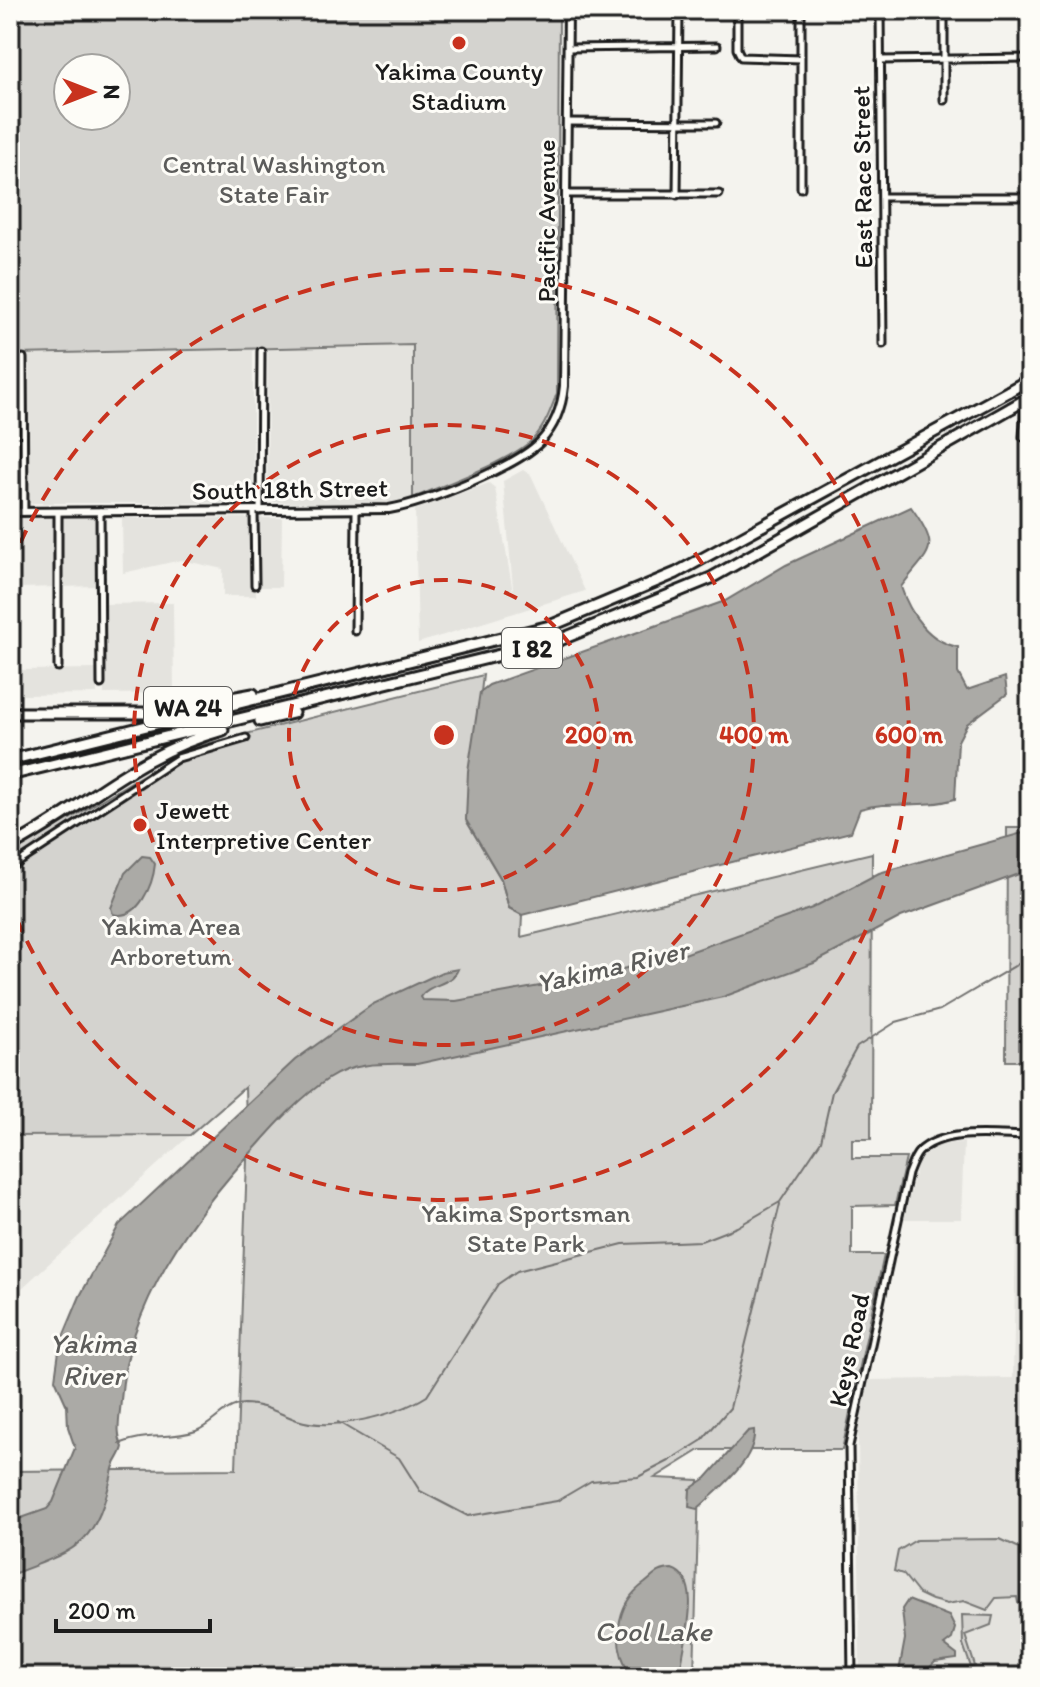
<svg xmlns="http://www.w3.org/2000/svg" width="1040" height="1687" font-family="Itim,sans-serif">
<rect width="100%" height="100%" fill="#f4f3ee"/>
<filter id="ink" filterUnits="userSpaceOnUse"><feTurbulence type="fractalNoise" baseFrequency=".0125" numOctaves="2"/><feDisplacementMap in="SourceGraphic" scale="16" xChannelSelector="R" yChannelSelector="G"/><feConvolveMatrix kernelMatrix="1 2 1 2 8 2 1 2 1" color-interpolation-filters="sRGB"/></filter>
<g filter="url(#ink)">
<path fill="#e4e3de" d="M10,293H18L19,505L16,507H10Z
M413,345V498L380,504L267,502L268,348Z
M253,349V503H28V354Z
M523,470L531,475L585,591L418,643L415,510L489,483L495,488L514,598L503,481Z
M95,517L96,586L20,588L19,518Z
M122,518H282L281,587H256V596H223V569L181,560L123,573Z
M173,603L174,693L104,694L102,604Z
M97,669V694L22,695L21,670Z
M190,1135L10,1299V1136Z
M1018,1140H1030V1677H860L858,1432L868,1380L1013,1378Z
M964,1142L961,1219H904L917,1165L923,1156L941,1144Z"/>
<path fill="#d4d3cf" stroke="#787876" stroke-width="2" fill-rule="evenodd" d="M10,10H559L557,393C551,409 546,424 535,437C517,459 442,485 413,498V345L18,354L19,294L10,293ZM68,68H116V116H68Z
M483,675L466,820L501,879L509,908L522,915L521,937L872,853L871,1139H852V1158H906L895,1205L852,1206V1255H884L842,1450H700L655,1478L699,1480L694,1677H10V1471L236,1469L247,1160L245,1087L190,1135L10,1136V855L186,749Z
M1007,828H1030V1049H1024L1023,1061H1006Z
M1000,1539L1026,1551L1024,1569L1030,1571V1602L1018,1603L1017,1597L996,1598L987,1610L964,1601L947,1604L932,1600L919,1594L903,1574L894,1571L898,1551L916,1540Z
M962,1615L993,1616L991,1625L965,1635L975,1666L971,1667L963,1644Z"/>
<path fill="#abaaa6" stroke="#72716f" stroke-width="2" d="M911,507C943,551 929,549 901,587C910,614 929,642 958,647V673L967,690L1005,677L1007,694L967,724L958,741L955,799C923,809 891,800 860,809L851,832L522,915L509,908L501,879L466,820L468,771L480,692L489,685L725,601L786,565Z
M1030,831V870L901,917L814,963L723,997L417,1064C387,1064 354,1061 328,1079C301,1097 278,1122 257,1146C193,1215 128,1303 121,1400C120,1416 115,1434 123,1447C121,1456 115,1461 113,1469C96,1546 80,1549 10,1575V1522L47,1509L53,1502L75,1448L68,1427L67,1406L55,1379L60,1344L80,1296L119,1225L295,1060L373,1004L442,972L458,969C451,986 429,983 420,997L422,1000L456,1001L568,981L676,957L812,908L879,873Z
M142,856L150,857L155,864C153,884 139,921 113,914L111,908L125,873Z
M754,1430C757,1460 717,1491 697,1509L689,1507L690,1489L706,1478L748,1431Z
M672,1569C707,1580 680,1652 680,1677H632C612,1647 613,1605 645,1583C655,1575 659,1569 672,1569Z
M908,1600L949,1616L955,1628L952,1639L944,1645L957,1655V1659L935,1662L921,1677H898L905,1639L902,1609Z"/>
<g fill="none" stroke-linecap="round" stroke-linejoin="round">
<path stroke="#72716f" stroke-width="2" d="M338,1422L399,1458L420,1491L468,1516L557,1501L591,1481L638,1477L669,1461L701,1441L730,1408L780,1204
M119,1444C145,1432 170,1440 196,1431C213,1425 224,1405 244,1404C263,1404 280,1414 297,1420C332,1432 397,1415 427,1396L498,1284L517,1271L623,1244L701,1241L737,1227L780,1202L821,1141L832,1092L857,1047L896,1022L940,1010L1030,957"/>
<defs>
<path id="minor" d="M737,10V49L741,57L801,59
M880,10L883,344
M568,48L717,46
M880,60L1030,58
M944,100V10
M567,122L716,123
M801,188V10
M566,194H719
M677,195L679,10
M884,197H1030
M23,358L24,512
M1023,437L1030,344
M100,511L101,684
M254,511L255,585
M260,511L261,351
M58,512V667
M355,631L356,510
M10,868L178,758L246,738
M852,1677L849,1446L908,1174C911,1167 914,1157 919,1152C944,1127 998,1136 1030,1136"/>
<path id="tertiary" d="M10,512L389,509C424,503 516,467 540,442C555,426 562,407 564,386L568,10"/>
<path id="motorway" d="M10,713H150L253,694
M260,721L293,713
M10,760L550,626L676,573L1009,391
M10,775L557,641L711,578L1011,408
M10,847C87,806 135,754 223,730"/>
</defs>
<use href="#minor" stroke="#1c1c1c" stroke-width="11"/>
<use href="#tertiary" stroke="#1c1c1c" stroke-width="12"/>
<use href="#motorway" stroke="#1c1c1c" stroke-width="15"/>
<use href="#minor" stroke="#fdfcf7" stroke-width="5"/>
<use href="#tertiary" stroke="#fdfcf7" stroke-width="6"/>
<use href="#motorway" stroke="#fdfcf7" stroke-width="9"/>
<defs>
<path id="motorway-bridge" d="M1009,391L1030,379
M1011,408L1030,397"/>
</defs>
<use href="#motorway-bridge" stroke="#1c1c1c" stroke-width="15" stroke-linecap="butt"/>
<use href="#motorway-bridge" stroke="#fdfcf7" stroke-width="9"/>
</g>
</g>
<g fill="none" stroke="#c8321e" stroke-width="4" stroke-dasharray="14 10">
<circle cx="444" cy="735" r="155"/>
<circle cx="444" cy="735" r="310"/>
<path d="M11 565A465 465 0 1 1 11 905"/>
</g>
<g fill="#c8321e" stroke="#fdfcf7" stroke-width="3">
<circle cx="459" cy="43" r="8"/>
<circle cx="140" cy="825" r="8"/>
</g>
<g text-anchor="middle" dominant-baseline="central" stroke-width="6" stroke-linejoin="round" paint-order="stroke">
<g fill="#fdfcf7" stroke="#605f5e" stroke-width="2">
<rect x="502" y="628" width="60" height="40" rx="6"/>
<rect x="144" y="687" width="88" height="40" rx="6"/>
</g>
<g font-size="24" font-weight="bold" fill="#1c1c1c">
<text x="532" y="648">I 82</text>
<text x="188" y="707">WA 24</text>
</g>
<g font-size="26" fill="#1c1c1c" stroke="#fdfcf7">
<text x="459" y="71">Yakima County<tspan x="459" dy="30">Stadium</tspan></text>
<text x="156" y="810" text-anchor="start">Jewett<tspan x="156" dy="30">Interpretive Center</tspan></text>
</g>
<g font-size="26" fill="#5c5c5b" stroke="#fdfcf7">
<text x="274" y="164">Central Washington<tspan x="274" dy="30">State Fair</tspan></text>
<text x="171" y="926">Yakima Area<tspan x="171" dy="30">Arboretum</tspan></text>
<text x="526" y="1213">Yakima Sportsman<tspan x="526" dy="30">State Park</tspan></text>
</g>
<g font-size="26" fill="#1c1c1c" stroke="#fdfcf7">
<text transform="translate(862 177) rotate(-91)">East Race Street</text>
<text transform="translate(546 221) rotate(-90)">Pacific Avenue</text>
<text transform="translate(290 489) rotate(-1)">South 18th Street</text>
<text transform="translate(849 1350) rotate(-78)">Keys Road</text>
</g>
<g font-size="28" font-style="italic" fill="#5c5c5a" stroke="#fdfcf7">
<text transform="translate(612 966) rotate(-13)">Yakima River</text>
<text x="93" y="1343">Yakima<tspan x="93" dy="32">River</tspan></text>
<text x="653" y="1631">Cool Lake</text>
</g>
</g>
<circle cx="444" cy="735" r="12" fill="#c8321e" stroke="#fdfcf7" stroke-width="4"/>
<g font-size="24" text-anchor="middle" font-weight="bold" fill="#c8321e" stroke="#fdfcf7" stroke-width="6" stroke-linejoin="round" paint-order="stroke">
<text x="599" y="743">200 m</text>
<text x="754" y="743">400 m</text>
<text x="909" y="743">600 m</text>
</g>
<rect width="1040" height="1687" fill="none" stroke="#fdfcf7" stroke-width="40"/>
<rect x="20" y="20" width="1000" height="1647" fill="none" stroke="#1c1c1c" stroke-width="3" filter="url(#ink)"/>
<g transform="translate(92 92) rotate(90)"><circle r="38" fill="#fdfcf7" stroke="#a3a29f" stroke-width="2"/>
<path d="M0-6L14 30L0 20L-14 30Z" fill="#c8321e"/>
<text y="-12" font-size="22" font-weight="bold" text-anchor="middle" fill="#1c1c1c">N</text>
</g>
<path d="M56 1619v12h154v-12" fill="none" stroke="#1c1c1c" stroke-width="4"/>
<text x="68" y="1619" font-size="24" fill="#1c1c1c" stroke="#fdfcf7" stroke-width="6" paint-order="stroke">200 m</text>
</svg>
